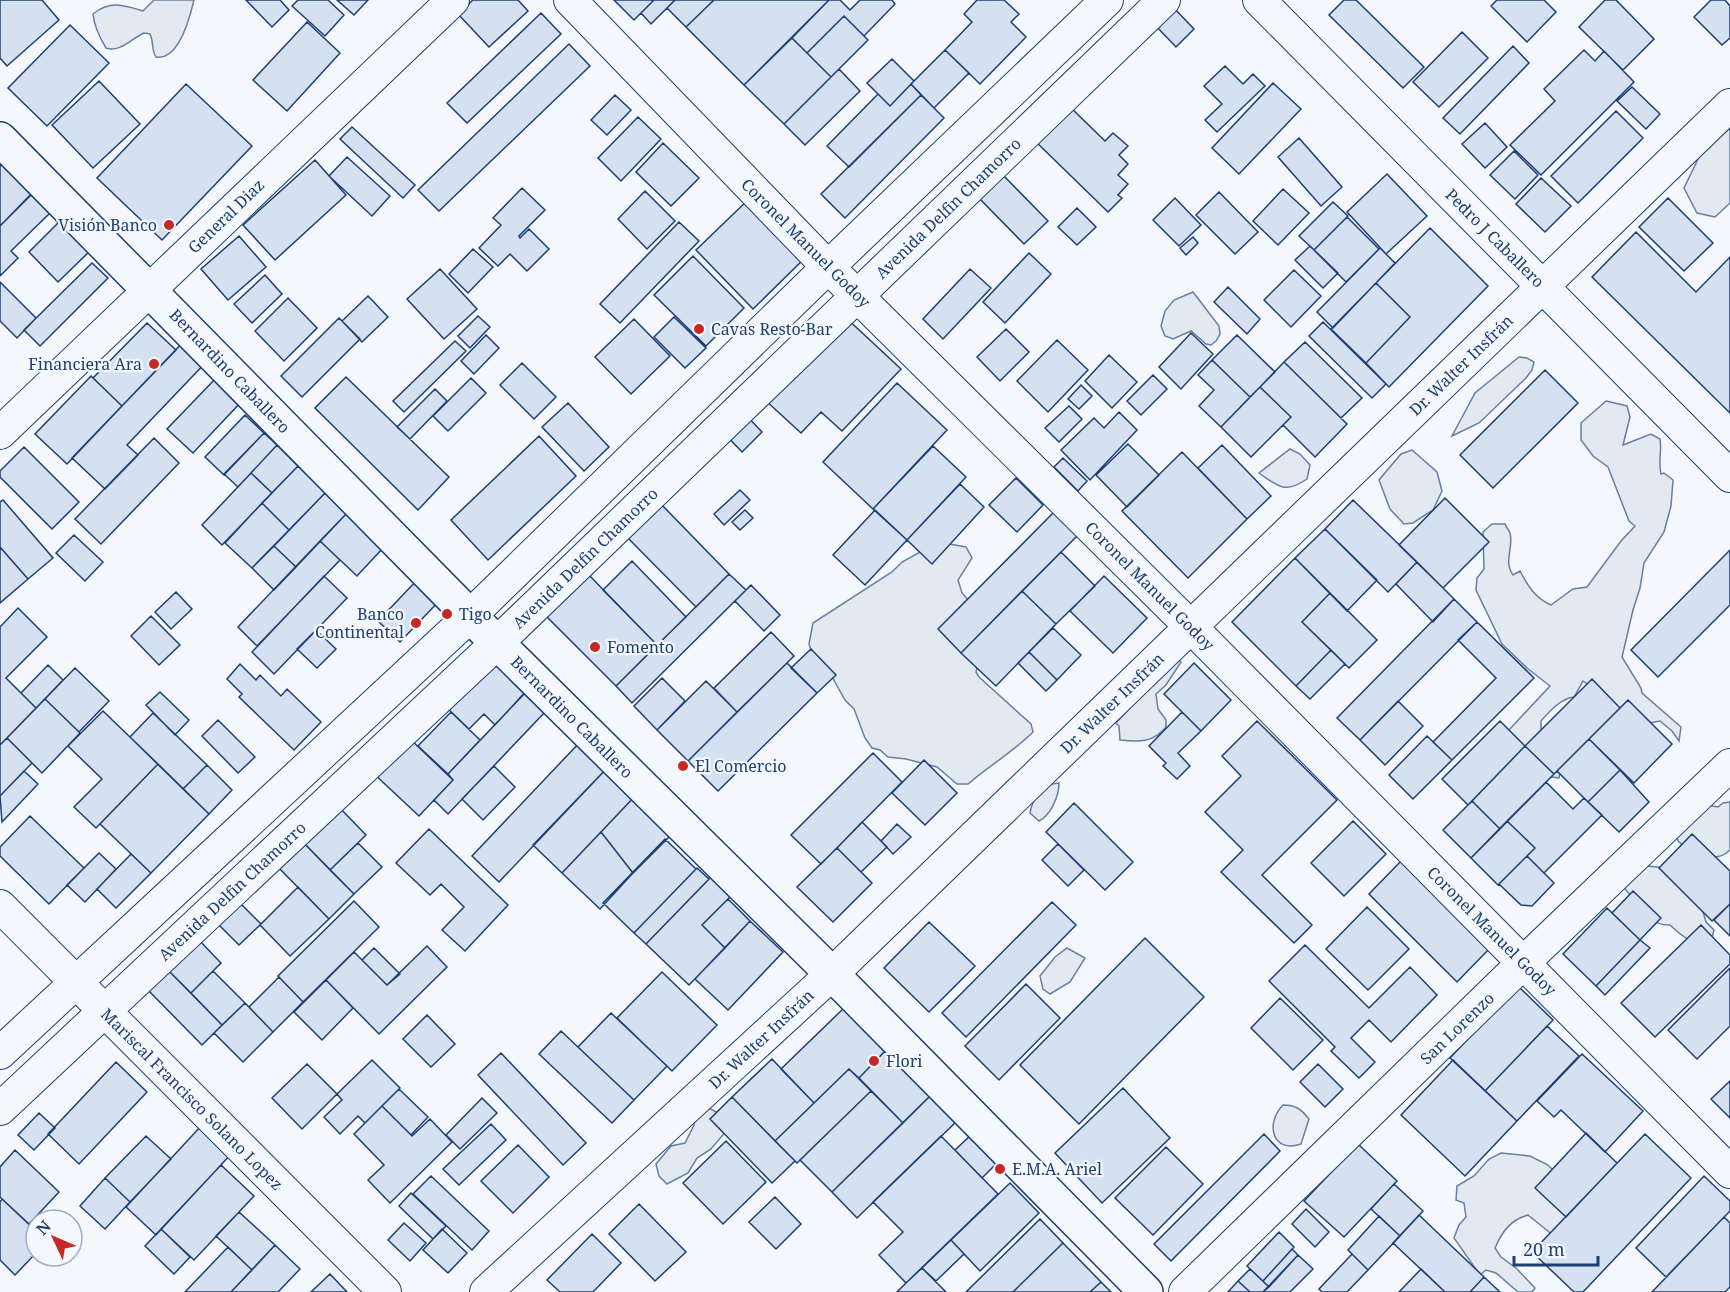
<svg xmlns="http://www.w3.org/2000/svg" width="1730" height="1292" font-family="'Noto Serif',serif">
<rect width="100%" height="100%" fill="#f4f7fb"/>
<path fill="#e3e9f0" stroke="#687fa3" stroke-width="1.5" d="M154,0H194C190,17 179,61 156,57C151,50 154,42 150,34L144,33C132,38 120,53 106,48C100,38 94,26 93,14C110,0 124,5 143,11Z
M1730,128V203L1715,217L1697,213L1684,188L1701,153Z
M1193,292L1219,326L1220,334L1216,341L1211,345L1206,344L1191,331L1173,339L1165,336L1161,326L1165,311L1174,300Z
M1519,357L1527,358L1534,362L1532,370L1526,378L1479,423L1452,436L1475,393Z
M1606,401L1627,406L1630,417L1623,445L1651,434L1660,439C1662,451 1658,462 1661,474L1664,473L1673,480L1671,506L1664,532L1644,563L1640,588L1633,610L1622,657L1641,688L1642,693L1681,727L1679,741L1672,731L1660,721L1649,723L1637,729L1612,701L1583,681L1574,697C1561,698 1549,712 1541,721V736L1561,765L1559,778C1535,775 1525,769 1507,753L1508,731L1550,686L1527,668L1502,644L1476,590L1477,578L1484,569L1483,532L1492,524H1505C1506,527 1509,530 1510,533C1514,547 1503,561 1513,575L1520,571C1528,586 1535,598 1551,605L1573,589L1587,587L1621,541L1635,526L1629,521L1608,467L1593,456L1581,440V423Z
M1290,449L1300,454L1310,465L1307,479C1285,494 1279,487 1259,473Z
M1412,450L1437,472L1442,491L1433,510L1413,523L1404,524L1390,509L1379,480L1401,454Z
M938,542L966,547L972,558L958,580L962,593L987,622L976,672L979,677L1031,724L1033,732C1013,752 989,766 968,784H957L937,767L906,759L888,757L880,750L872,748L865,738L854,709L845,700L831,675L813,656L809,644L813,623L892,572L902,562Z
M1177,658L1181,662L1166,685L1156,694L1158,709L1166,720V727C1153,743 1139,742 1120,740L1119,726L1116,723L1128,710L1160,667Z
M1059,783C1059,796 1051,815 1039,821L1030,813C1033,797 1042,784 1059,783Z
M1730,802V850C1715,865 1691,854 1678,841L1676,834L1696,803L1718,807L1723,803Z
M1647,866L1667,868L1699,898L1706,922L1714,930L1712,938C1688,941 1688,942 1670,925C1647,926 1639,903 1624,888L1626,881Z
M1067,948L1085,958L1070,982L1050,994L1043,989L1040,976L1055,957Z
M1283,1105C1296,1105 1301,1109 1309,1119L1301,1144C1272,1154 1265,1123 1283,1105Z
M705,1106L720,1114L728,1129L711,1149L697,1158L688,1173L667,1184L659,1176L656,1164L671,1146L685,1143L694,1125L696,1112Z
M1501,1153L1530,1156L1548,1165L1565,1182L1570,1212L1554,1236L1528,1215C1510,1220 1502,1232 1495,1248L1501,1257L1516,1268L1535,1288L1532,1292H1518L1496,1273L1486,1270L1480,1275L1454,1238L1459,1225L1466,1217L1464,1203L1456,1200L1457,1186L1474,1176L1489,1159Z"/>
<path fill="#d5e0f0" stroke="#1d3f73" stroke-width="1.5" d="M0,0H42L59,20L7,66L0,58Z
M246,0H280L289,10L272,27Z
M298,0H328L344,15L325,36L292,6Z
M337,0H368L354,15Z
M473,0H518L528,11L489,47L458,14Z
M614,0H654L634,20Z
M654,0H675L651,24L641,13Z
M675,0H714L686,27L667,8Z
M714,0H829L744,85L686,27Z
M829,0H840L850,10L860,0H892L895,4L864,36L844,16L807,53L792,38Z
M977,0H1004L1019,14L1011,22L1026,37L980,84L945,50L972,22L964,14Z
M1344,0H1356L1424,67L1403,88L1329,15Z
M1497,0H1544L1556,12L1527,42L1491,6Z
M1605,0H1616L1654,39L1623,70L1579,27Z
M1711,0H1725L1730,6V38L1722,45L1694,17Z
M1172,6L1194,29L1176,47L1154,24Z
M541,13L561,34L467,123L447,103Z
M844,16L868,40L831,77L807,53Z
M307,22L340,53L287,111L253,80Z
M70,25L109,63L47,126L8,88Z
M1462,32L1488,58L1439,107L1413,82Z
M792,38L831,77L784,124L744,85Z
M569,44L590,66L439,211L418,190Z
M1513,46L1529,63L1460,134L1443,118Z
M945,50L969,73L934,108L911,84Z
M1584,50L1595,61L1604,51L1634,82L1541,175L1510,145L1555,101L1544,89Z
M892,59L914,81L890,106L867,83Z
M1225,66L1243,84L1253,74L1265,86L1217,132L1205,120L1222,104L1204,86Z
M839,69L860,91L805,145L784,124Z
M99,81L140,124L93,168L52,125Z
M1273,83L1301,109L1239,174L1212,148Z
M186,84L252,146L162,240L97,178Z
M911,84L921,95L849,167L827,146L878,94L890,106Z
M1632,87L1660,114L1646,129L1617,101Z
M615,95L631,110L607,135L591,120Z
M921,95L944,118L845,218L821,194Z
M1066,103L1105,141L1113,133L1128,146L1119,155L1128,164L1118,175L1128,184L1118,195L1122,198L1108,212L1032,138Z
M1616,111L1643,138L1578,203L1551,176Z
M638,117L661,139L621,181L598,158Z
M1485,123L1507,147L1485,168L1462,144Z
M352,127L415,185L403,198L340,139Z
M1299,138L1342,187L1321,206L1278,157Z
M663,143L699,178L671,206L636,172Z
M1514,151L1538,175L1515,199L1490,175Z
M347,157L390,196L372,216L329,176Z
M6,160L35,190L0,226V166Z
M315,160L346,195L275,260L243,225Z
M1000,172L1048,221L1024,244L977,196Z
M1387,174L1427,216L1386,254L1347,212Z
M1541,178L1571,206L1545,232L1516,204Z
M522,188L545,210L519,236L520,238L529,229L549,249L527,271L510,254L498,266L479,248L501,225L493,218Z
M1283,189L1309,213L1278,245L1253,221Z
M645,191L675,221L647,249L618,219Z
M1219,192L1258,232L1235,254L1196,215Z
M33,193L51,212L11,251L18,258L0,276V226Z
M751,197L808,255L753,309L696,250Z
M1175,198L1201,225L1179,246L1153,220Z
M1668,198L1713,243L1684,271L1639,227Z
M1333,202L1348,216L1314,250L1299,236Z
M1077,208L1096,227L1077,245L1058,227Z
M1347,217L1379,249L1346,282L1314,250Z
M61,220L91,250L58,282L29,252Z
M679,222L699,241L620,323L600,304Z
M1430,228L1488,286L1389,387L1366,363L1410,317L1376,283Z
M1636,232L1696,292L1730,257V413L1592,277Z
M239,236L266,267L228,300L201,269Z
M1193,237L1198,243L1186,255L1180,248Z
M1310,246L1338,273L1323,288L1295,260Z
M1380,248L1395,263L1333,328L1317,312Z
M473,249L493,267L468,293L449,274Z
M1029,253L1051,274L1005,323L983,302Z
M693,256L744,308L706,346L654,295Z
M92,263L108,278L40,346L24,330Z
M440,269L477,309L444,339L407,299Z
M970,269L991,288L943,339L923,319Z
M1294,270L1321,296L1291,327L1264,300Z
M265,275L282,294L252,323L234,304Z
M0,282L36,318L17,338L0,321Z
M1376,283L1410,317L1366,363L1331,329Z
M1228,287L1260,319L1247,334L1214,302Z
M368,296L388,317L362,342L342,321Z
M288,298L317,328L284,361L255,331Z
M843,315L901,369L842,431L821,412L801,433L764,399Z
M478,316L490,327L470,348L458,336Z
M674,317L706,348L685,368L654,337Z
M339,318L360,339L302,397L281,376Z
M634,319L670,356L631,394L595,357Z
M1323,322L1386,384L1372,398L1309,336Z
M147,323L176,350L122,406L93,378Z
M1006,329L1029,352L1000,381L977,357Z
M1191,333L1213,354L1181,389L1159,367Z
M486,335L499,348L474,374L461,361Z
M1237,335L1275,372L1250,397L1212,360Z
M188,337L210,358L127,445L138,455L105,489L72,458Z
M1057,340L1088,370L1048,412L1017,381Z
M455,341L466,351L404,412L393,401Z
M1305,342L1362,398L1341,418L1284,362Z
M1109,355L1137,382L1112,408L1085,381Z
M1212,360L1250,397L1221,427L1199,406L1214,390L1198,375Z
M1284,362L1347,424L1315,457L1283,425L1291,417L1260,387Z
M522,363L556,397L534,419L500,385Z
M1545,370L1578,403L1493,488L1460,455Z
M1153,375L1167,389L1141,415L1127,401Z
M91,376L122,406L67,464L35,434Z
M217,377L242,401L193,453L167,429Z
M346,377L449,477L418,510L315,408Z
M471,378L486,393L448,431L433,416Z
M897,383L947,430L873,509L823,462Z
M1081,385L1092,396L1079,409L1068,399Z
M1260,387L1291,417L1251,457L1221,427Z
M435,389L447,401L410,439L397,427Z
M568,403L609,447L584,471L542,427Z
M1069,406L1082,419L1059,442L1045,428Z
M743,412L762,432L742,452L722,431Z
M1119,412L1137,430L1090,480L1061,450L1094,418L1104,428Z
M245,415L264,433L224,475L205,457Z
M264,433L277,445L238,487L224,474Z
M539,436L576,476L488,560L451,520Z
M154,438L179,463L101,544L75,519Z
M1128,444L1159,475L1127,507L1096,475Z
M277,445L298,466L272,493L251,473Z
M1222,445L1271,496L1247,519L1198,468Z
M933,446L966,477L907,540L873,509Z
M24,447L79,502L52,529L0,477V471Z
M1182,452L1247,519L1188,578L1122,511Z
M1063,458L1087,481L1078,491L1054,467Z
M298,466L326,492L289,530L262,503Z
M251,473L272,493L222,545L202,525Z
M1016,478L1043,505L1017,532L989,505Z
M960,484L984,507L932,564L907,540Z
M740,490L750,500L724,525L714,514Z
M325,493L347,513L296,567L274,546Z
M1445,498L1489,542L1443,588L1399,545Z
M3,500L53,558L28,579L0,547V502Z
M1353,500L1417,562L1388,592L1325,529Z
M262,503L289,530L252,568L225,543Z
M660,503L729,574L696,607L626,536Z
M745,510L753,518L740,530L732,522Z
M875,510L907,540L865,585L833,555Z
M1054,512L1077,536L961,653L938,629Z
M347,513L383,548L357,576L320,541Z
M1325,529L1377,580L1347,611L1295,558Z
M74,535L103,562L85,581L56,553Z
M320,541L340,560L257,646L238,627Z
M274,546L296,567L274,590L252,568Z
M0,547L28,579L0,603Z
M1730,550V605L1658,677L1631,650Z
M1061,552L1095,586L1056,624L1022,591Z
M1295,558L1330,593L1302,622L1331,650L1296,686L1232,622Z
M632,561L686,617L657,645L603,590Z
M1417,562L1454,599L1433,622L1396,584Z
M588,574L657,645L616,686L546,616Z
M729,574L746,590L632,703L616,686Z
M324,576L347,598L274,674L252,652Z
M1104,576L1147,618L1113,653L1070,611Z
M420,577L442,598L400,642L378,621Z
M751,585L780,615L764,631L735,601Z
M1022,591L1056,624L996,686L961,653Z
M176,592L192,609L171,629L155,612Z
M1330,593L1377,640L1349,668L1302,622Z
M1454,599L1477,622L1360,740L1337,718Z
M18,608L47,637L6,678L36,708L0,745V627Z
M151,616L180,645L159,665L131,636Z
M1477,622L1534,678L1452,760L1433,742L1496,678L1458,640Z
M1053,628L1081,655L1057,680L1029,652Z
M316,630L336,649L317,668L297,649Z
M771,632L794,656L737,712L714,688Z
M811,649L836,675L817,693L791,668Z
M1331,650L1345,664L1310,699L1296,686Z
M1029,652L1057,680L1046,691L1018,663Z
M492,655L528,689L495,725L484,714L469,729L444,705Z
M787,663L817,693L718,791L688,761Z
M1194,663L1231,700L1201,731L1164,694Z
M240,664L256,680L260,675L281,696L287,689L321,722L294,750L239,697L242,694L227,679Z
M48,665L63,680L36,708L21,693Z
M75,668L109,701L79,732L45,699Z
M662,678L685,701L657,730L634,706Z
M1592,679L1620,708L1554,774L1525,746Z
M706,681L737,712L688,761L657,730Z
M160,692L189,720L175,735L146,705Z
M526,692L546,711L448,814L434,800L453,780L448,774Z
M45,699L80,733L42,773L7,738Z
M1628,700L1672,744L1634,783L1589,739Z
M1398,701L1423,726L1385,765L1360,740Z
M103,711L158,764L96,828L74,807L102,779L68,746Z
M451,712L480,740L448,774L418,746Z
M1182,712L1201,731L1178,753L1190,766L1177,779L1163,766L1166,763L1149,746Z
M153,713L207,765L183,789L130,737Z
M218,720L255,757L238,773L202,736Z
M1257,721L1337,800L1262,875L1312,925L1294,943L1221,872L1243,850L1205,812L1241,776L1222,756Z
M1500,721L1525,746L1468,805L1442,779Z
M406,735L453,780L419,816L371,771Z
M1427,736L1452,760L1413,799L1389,775Z
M7,738L32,763L0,796V745Z
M1589,739L1620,770L1588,802L1557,771Z
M581,741L609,766L499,882L472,856Z
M1525,746L1554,774L1500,829L1472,801Z
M873,753L902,782L821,864L791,835Z
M924,760L957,793L925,825L892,793Z
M158,764L209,814L151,873L100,824Z
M207,765L232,790L209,814L183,789Z
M494,766L515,787L483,820L462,799Z
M609,766L637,794L562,873L533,845Z
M1620,770L1649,802L1619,832L1588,802Z
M24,771L38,784L2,822L0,796Z
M1546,782L1573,809L1584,798L1602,815L1544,873L1527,856L1535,848L1507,821Z
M638,793L676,830L633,873L601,832Z
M1472,801L1500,829L1471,858L1443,830Z
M1074,803L1133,862L1105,890L1046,832Z
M337,805L366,835L330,870L301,840Z
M30,816L84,868L49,904L0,856V847Z
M1353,821L1386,854L1344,896L1311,863Z
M1507,821L1535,848L1498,885L1471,858Z
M862,822L887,847L861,872L837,848Z
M897,824L911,837L893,854L881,841Z
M429,829L508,905L465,951L442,930L464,907L441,884L430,895L396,863Z
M601,832L633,873L600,909L562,873Z
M1692,834L1730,871V904L1712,921L1659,868Z
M665,839L696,869L634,933L603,903Z
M301,840L354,894L329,919L276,865Z
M358,843L382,867L354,894L330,870Z
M1058,844L1084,870L1068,886L1042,860Z
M837,848L872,883L833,922L797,887Z
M99,853L116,869L85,902L67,885Z
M131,854L151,873L116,908L97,889Z
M1527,856L1554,883L1532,906L1521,905L1499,884Z
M1401,861L1489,949L1457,982L1369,894Z
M697,868L709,879L646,944L634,933Z
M713,875L733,894L702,925L725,948L689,985L646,944Z
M298,887L329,919L290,956L260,925Z
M1633,891L1661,918L1640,940L1612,913Z
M728,899L750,921L725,948L702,925Z
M354,901L379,927L303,1002L278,976Z
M1052,902L1076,925L966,1037L942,1013Z
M240,903L261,924L239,945L218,924Z
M1730,904V936L1714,920Z
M1367,907L1409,949L1368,990L1326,949Z
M1607,908L1640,940L1596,986L1563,954Z
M750,921L783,952L728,1010L695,979Z
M929,922L975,966L929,1012L884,968Z
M1701,925L1730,955V964L1655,1037L1621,1003Z
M196,937L221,963L191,993L165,967Z
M1145,938L1204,997L1079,1124L1020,1065Z
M1640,940L1650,948L1605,995L1596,986Z
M1305,945L1369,1008L1410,967L1437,995L1391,1042L1369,1020L1351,1038L1375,1062L1359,1078L1331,1051L1335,1047L1269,981Z
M427,946L447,967L379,1034L326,980L354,952L387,985Z
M374,948L400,974L387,985L362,960Z
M165,967L222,1025L202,1045L145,987Z
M1730,968V1026L1697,1059L1668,1030Z
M213,971L245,1003L222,1025L191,993Z
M662,972L717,1025L672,1071L617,1018Z
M279,977L303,1002L273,1032L249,1007Z
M326,980L353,1008L322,1040L294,1012Z
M1026,984L1060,1018L999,1080L965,1046Z
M1518,986L1553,1020L1485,1091L1450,1058Z
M1280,998L1323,1040L1293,1070L1251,1028Z
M245,1003L273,1032L243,1062L214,1033Z
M845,1007L886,1050L859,1078L849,1069L814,1103L781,1069Z
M611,1013L667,1066L634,1100L578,1047Z
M427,1015L455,1044L431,1067L403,1039Z
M1547,1026L1579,1056L1517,1121L1485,1091Z
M561,1031L634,1100L612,1123L539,1054Z
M888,1048L932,1094L903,1123L859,1078Z
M501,1053L586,1143L563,1165L478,1075Z
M1582,1054L1643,1111L1605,1152L1561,1110L1554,1117L1537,1101Z
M772,1059L814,1103L775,1141L732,1097Z
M372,1060L400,1088L365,1123L358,1116L340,1134L324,1117L342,1100L337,1094Z
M1453,1060L1517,1121L1465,1176L1401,1115Z
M116,1062L147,1092L79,1164L48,1134Z
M307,1064L337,1094L302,1129L272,1098Z
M1318,1064L1343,1089L1325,1107L1300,1082Z
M849,1069L871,1091L797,1163L775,1141Z
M1730,1081V1118L1711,1099Z
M1123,1088L1170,1138L1102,1203L1055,1153Z
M399,1089L428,1117L411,1135L382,1106Z
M871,1091L903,1123L832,1192L800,1160Z
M932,1094L958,1120L857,1218L832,1192Z
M732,1097L795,1161L772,1183L710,1119Z
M482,1098L497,1113L460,1149L446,1135Z
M382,1106L412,1136L430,1119L452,1142L390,1203L368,1180L384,1165L354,1134Z
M39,1113L55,1128L34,1150L18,1135Z
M491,1124L506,1140L459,1185L443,1169Z
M202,1125L232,1153L156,1235L126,1207Z
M1586,1133L1617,1163L1566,1217L1535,1188Z
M972,1134L999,1161L982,1178L955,1150Z
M1264,1134L1280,1151L1171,1261L1154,1244Z
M1645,1134L1691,1178L1583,1292H1574L1532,1252Z
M146,1136L171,1159L130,1202L105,1178Z
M941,1136L998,1194L906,1283L879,1255L903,1232L873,1202Z
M726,1141L766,1182L723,1224L683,1183Z
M1358,1144L1397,1181L1344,1237L1304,1201Z
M518,1145L549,1177L513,1213L481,1181Z
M1166,1147L1203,1184L1153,1235L1115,1198Z
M15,1150L59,1192L29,1224L0,1197V1167Z
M221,1165L254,1196L194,1260L161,1229Z
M431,1176L489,1231L472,1250L413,1194Z
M1704,1176L1730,1201V1211L1666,1277L1636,1248Z
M105,1178L130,1202L105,1229L80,1206Z
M1010,1183L1039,1213L980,1271L951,1240Z
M1394,1184L1423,1211L1400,1236L1371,1209Z
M411,1193L446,1226L433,1239L399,1206Z
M775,1197L801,1224L776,1249L749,1222Z
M2,1199L36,1231V1253L15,1275L0,1260V1202Z
M639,1204L686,1252L655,1281L609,1234Z
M1306,1209L1329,1232L1315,1247L1292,1224Z
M239,1212L275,1245L252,1270L216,1236Z
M1419,1215L1484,1277L1470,1292H1445L1393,1243Z
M1379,1216L1400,1236L1368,1270L1348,1250Z
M1724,1217L1730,1223V1287L1725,1292H1652Z
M1040,1219L1063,1243L1013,1292H966Z
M404,1223L426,1243L410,1261L388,1240Z
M161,1229L190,1257L174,1274L145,1246Z
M442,1229L467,1253L448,1273L423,1250Z
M1279,1232L1294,1247L1263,1281L1247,1266Z
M592,1234L621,1263L593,1292H560L547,1280Z
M951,1240L964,1254L936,1281L922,1268Z
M1063,1243L1101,1282L1090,1292H1013Z
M275,1245L300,1269L278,1292H231Z
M228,1247L252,1270L231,1292H185Z
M1292,1249L1298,1255L1269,1287L1263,1281Z
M1352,1254L1368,1270L1347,1292H1322L1319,1289Z
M1298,1255L1313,1269L1290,1292H1263Z
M922,1268L946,1292H897L906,1283Z
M1250,1269L1269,1287L1263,1292H1250L1238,1281Z
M1421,1269L1445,1292H1399Z
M330,1274L347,1292H311Z
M1484,1277L1500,1292H1470Z
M1238,1281L1250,1292H1228Z
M1101,1282L1111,1292H1090Z"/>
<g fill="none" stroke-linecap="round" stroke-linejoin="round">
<defs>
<path id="minor" d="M570,0L828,267L1191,627L1730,1172
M1259,0L1730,476
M0,433L453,0
M0,906L385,1292
M0,1053L470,616L828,267L1107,0
M0,1109L497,643L1164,0
M486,1292L832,974L1730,105
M1185,1292L1523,963L1730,765"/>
<path id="highway" d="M0,139L470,616L832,974L1146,1292"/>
</defs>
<use href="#minor" stroke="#1d3f73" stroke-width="34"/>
<use href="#highway" stroke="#1d3f73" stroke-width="36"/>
<use href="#minor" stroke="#f4f7fb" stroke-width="32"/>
<use href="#highway" stroke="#f4f7fb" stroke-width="33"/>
</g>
<g fill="#c62828" stroke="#f4f7fb" stroke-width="2">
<circle cx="169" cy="225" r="6"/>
<circle cx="699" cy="329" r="6"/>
<circle cx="154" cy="364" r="6"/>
<circle cx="447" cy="614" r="6"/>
<circle cx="416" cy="623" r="6"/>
<circle cx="595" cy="647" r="6"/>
<circle cx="683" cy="766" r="6"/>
<circle cx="874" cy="1061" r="6"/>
<circle cx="1000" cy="1169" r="6"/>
</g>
<g text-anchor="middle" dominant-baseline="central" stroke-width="4.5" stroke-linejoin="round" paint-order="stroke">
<g font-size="16" fill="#1d3f73" stroke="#f4f7fb">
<text transform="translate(948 208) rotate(-44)">Avenida Delfin Chamorro</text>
<text transform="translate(226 216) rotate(-44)">General Diaz</text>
<text transform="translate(1495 238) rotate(45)">Pedro J Caballero</text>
<text transform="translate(806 243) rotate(45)">Coronel Manuel Godoy</text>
<text transform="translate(1461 365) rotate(-44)">Dr. Walter Insfrán</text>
<text transform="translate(230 371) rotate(46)">Bernardino Caballero</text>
<text transform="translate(585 558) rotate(-44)">Avenida Delfin Chamorro</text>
<text transform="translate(1150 586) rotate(45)">Coronel Manuel Godoy</text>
<text transform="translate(1112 703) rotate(-44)">Dr. Walter Insfrán</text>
<text transform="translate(572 717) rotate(45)">Bernardino Caballero</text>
<text transform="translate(232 891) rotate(-43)">Avenida Delfin Chamorro</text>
<text transform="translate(1492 931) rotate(45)">Coronel Manuel Godoy</text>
<text transform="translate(1457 1028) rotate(-44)">San Lorenzo</text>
<text transform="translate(761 1039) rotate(-43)">Dr. Walter Insfrán</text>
<text transform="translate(192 1099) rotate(45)">Mariscal Francisco Solano Lopez</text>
</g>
<g font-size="16" fill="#1d3f73" stroke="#f4f7fb" text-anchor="start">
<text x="157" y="225" text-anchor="end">Visión Banco</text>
<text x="711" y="329">Cavas Resto-Bar</text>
<text x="142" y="364" text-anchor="end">Financiera Ara</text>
<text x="404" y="614" text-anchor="end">Banco<tspan x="404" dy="18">Continental</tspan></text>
<text x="459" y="614">Tigo</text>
<text x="607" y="647">Fomento</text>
<text x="695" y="766">El Comercio</text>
<text x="886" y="1061">Flori</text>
<text x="1012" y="1169">E.M.A. Ariel</text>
</g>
</g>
<g transform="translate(54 1238) rotate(314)"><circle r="28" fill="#f4f7fb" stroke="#9eadc5" stroke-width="1.5"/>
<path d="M0-4.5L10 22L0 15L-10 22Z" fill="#c62828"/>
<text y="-9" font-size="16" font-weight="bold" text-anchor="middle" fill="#1d3f73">N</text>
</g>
<path d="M1514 1256v9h84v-9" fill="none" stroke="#1d3f73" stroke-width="3"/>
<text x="1523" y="1256" font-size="18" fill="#1d3f73" stroke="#f4f7fb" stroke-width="4.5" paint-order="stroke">20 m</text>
</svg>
